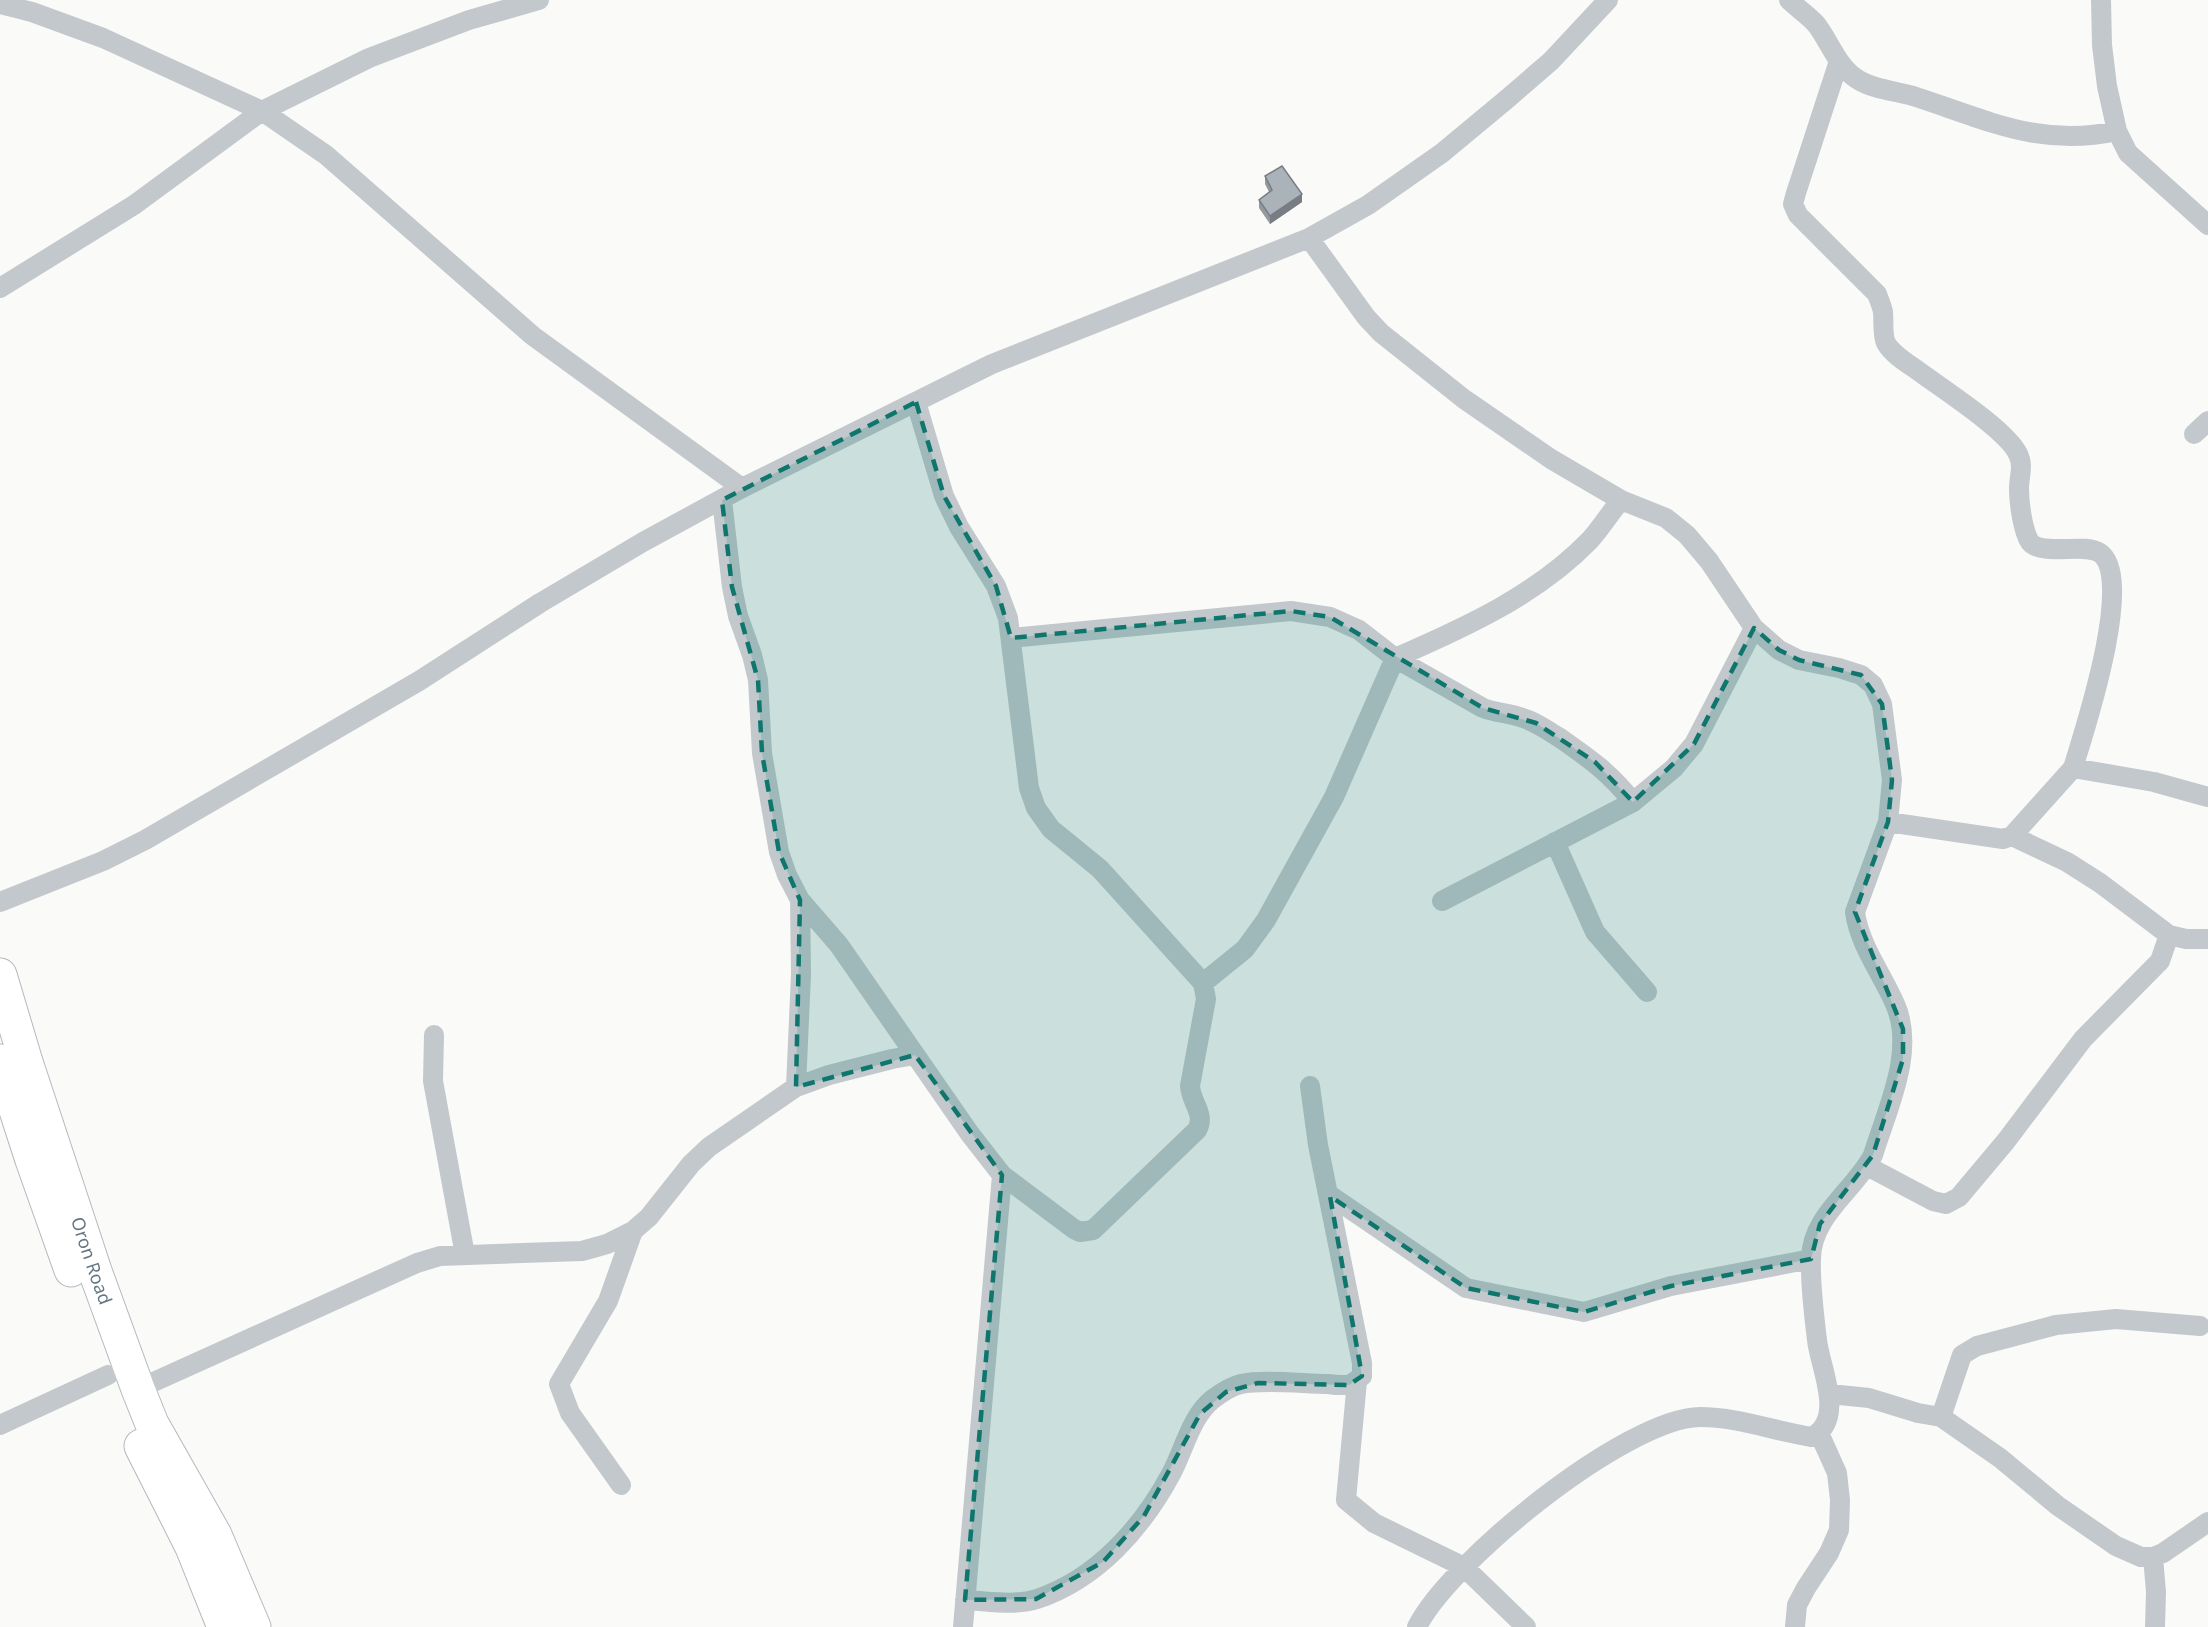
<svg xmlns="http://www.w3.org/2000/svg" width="2208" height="1627" font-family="'Noto Sans',sans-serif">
<rect width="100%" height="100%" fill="#fafaf8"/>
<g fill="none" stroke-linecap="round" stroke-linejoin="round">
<defs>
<g id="highway">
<path id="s1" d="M0,975L26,1062L95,1271L138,1389L152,1424L215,1535L254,1627"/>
<path d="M0,1061L32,1160L71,1270"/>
<path d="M141,1446L192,1547L224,1627"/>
</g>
</defs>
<use href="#highway" stroke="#b4b9bd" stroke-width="35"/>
<path stroke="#c3c8cc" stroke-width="20" d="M1789,0C1797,8 1808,15 1816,24C1830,42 1837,66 1857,79C1872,89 1895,91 1913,96C1985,119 2039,148 2117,131
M2101,0L2102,45L2107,86L2117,131L2128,153L2208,225
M0,4L32,12L103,38L262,111L326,155L533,336L742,488
M1839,61L1796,193L1793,204L1798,215L1877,294C1879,300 1882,306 1883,312C1884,321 1882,335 1886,343C1892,354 1907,363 1917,370C1941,388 2007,430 2018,454C2024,466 2019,476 2019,489C2019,503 2023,532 2030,542C2042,557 2084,542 2100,553C2135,578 2084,732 2073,768
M1309,238L1366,317L1381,333L1464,399L1551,459L1621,500L1666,518L1687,535L1709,561L1754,628L1779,650L1799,660L1839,668L1861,675L1873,685L1882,704L1892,780L1888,822L1855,912C1859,944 1882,974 1895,1004C1916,1051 1887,1109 1873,1155C1855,1190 1812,1215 1811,1258C1810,1285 1814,1314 1817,1340C1820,1368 1846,1419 1812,1437C1774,1431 1738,1417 1700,1417C1626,1418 1449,1562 1417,1627
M0,288L134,205L262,111L369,58L469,20L539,0
M2194,434L2208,421
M722,500L732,587L738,616L752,655L758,680L762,753L779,852L787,875L800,900L839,945L970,1134L1002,1175L1074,1229L1080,1232L1093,1230L1197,1130C1206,1114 1191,1103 1190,1086L1206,999L1203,983L1100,869L1051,829L1036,808L1029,788L1008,618L996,586L959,527L944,496L916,402
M1011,638L1291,611L1330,617L1359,630L1395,658L1483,708C1496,713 1510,713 1523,718C1537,722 1548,731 1560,738C1590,759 1609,772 1633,802
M1888,822L2003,839L2012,836L2073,768L2154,782L2208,797
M2012,836L2067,862L2100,883L2169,935L2186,939H2208
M1555,842L1595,932L1647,992
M1442,901L1633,802L1674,768L1694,744L1754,628
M0,902L103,861L145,840L419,681L540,603L643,542L742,488L992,364L1309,238L1368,205L1442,153L1507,99L1551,61L1608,0
M1203,983L1245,949L1266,920L1334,797L1395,658C1464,628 1537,595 1590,540C1601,528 1610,513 1621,500
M434,1035L433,1081L465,1255
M796,1087L801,974L800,900
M1867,1166L1933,1201L1946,1204L1959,1197L2006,1141L2083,1039L2160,961L2169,935
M1328,1194L1466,1288L1584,1312L1671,1286L1811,1259
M1357,1381L1346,1500L1374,1523L1464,1567L1526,1627
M138,1389L417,1263L440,1256L582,1251L607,1244L633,1231L649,1217L691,1164L709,1147L796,1087L829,1075L892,1059L915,1055
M1830,1394L1869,1398L1918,1413L1941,1417L2000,1458L2058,1506L2116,1546L2141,1557H2153L2163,1553L2208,1522
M1941,1417L1962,1355L1977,1346L2056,1325L2116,1319L2200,1326
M0,1425L108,1375
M621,1485L570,1413L559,1384L608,1301L633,1231
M2153,1557L2156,1592L2155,1627
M965,1600C988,1601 1015,1606 1037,1599C1097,1579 1142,1528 1171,1474C1184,1450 1191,1416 1213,1399C1221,1393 1232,1386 1241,1384C1262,1379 1306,1384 1328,1384C1335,1385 1344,1386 1351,1384C1355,1382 1358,1379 1362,1376V1363L1318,1145L1310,1086
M963,1627L1002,1175
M1795,1627L1797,1605L1806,1588L1829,1553L1839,1530L1840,1500L1837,1473L1819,1433"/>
<use href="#highway" stroke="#fff" stroke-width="33"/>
</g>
<path fill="#929a9f" d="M1265,176L1302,202L1270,224L1259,208V200L1269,192L1265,184Z"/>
<path fill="#777d82" d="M1302,194V202L1270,224V216Z"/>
<path fill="#aab3b9" stroke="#777d82" stroke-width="1.5" d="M1282,166L1302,194L1270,216L1259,200L1272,190L1265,176Z"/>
<path fill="#0f766e" fill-opacity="0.2" stroke="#0f766e" stroke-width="4.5" stroke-dasharray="12 8" stroke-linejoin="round" d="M916,402L944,496L996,586L1011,638L1291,611L1330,617L1483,708L1536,723L1595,762L1633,802L1694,744L1754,628L1779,650L1799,660L1861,675L1882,704L1892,780L1888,822L1855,912L1903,1029V1059L1873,1155L1820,1224L1811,1259L1671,1286L1584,1312L1466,1288L1330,1196L1362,1376L1349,1385L1258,1383L1226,1392L1200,1414L1144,1516L1103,1562L1036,1599L965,1600L1002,1175L915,1055L796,1087L800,900L779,852L762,753L758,680L732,587L722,500Z"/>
<g text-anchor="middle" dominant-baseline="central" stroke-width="6" stroke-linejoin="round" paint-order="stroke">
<g font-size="18" fill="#657683" stroke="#fff">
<text stroke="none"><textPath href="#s1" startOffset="300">Oron Road</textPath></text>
</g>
</g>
</svg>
